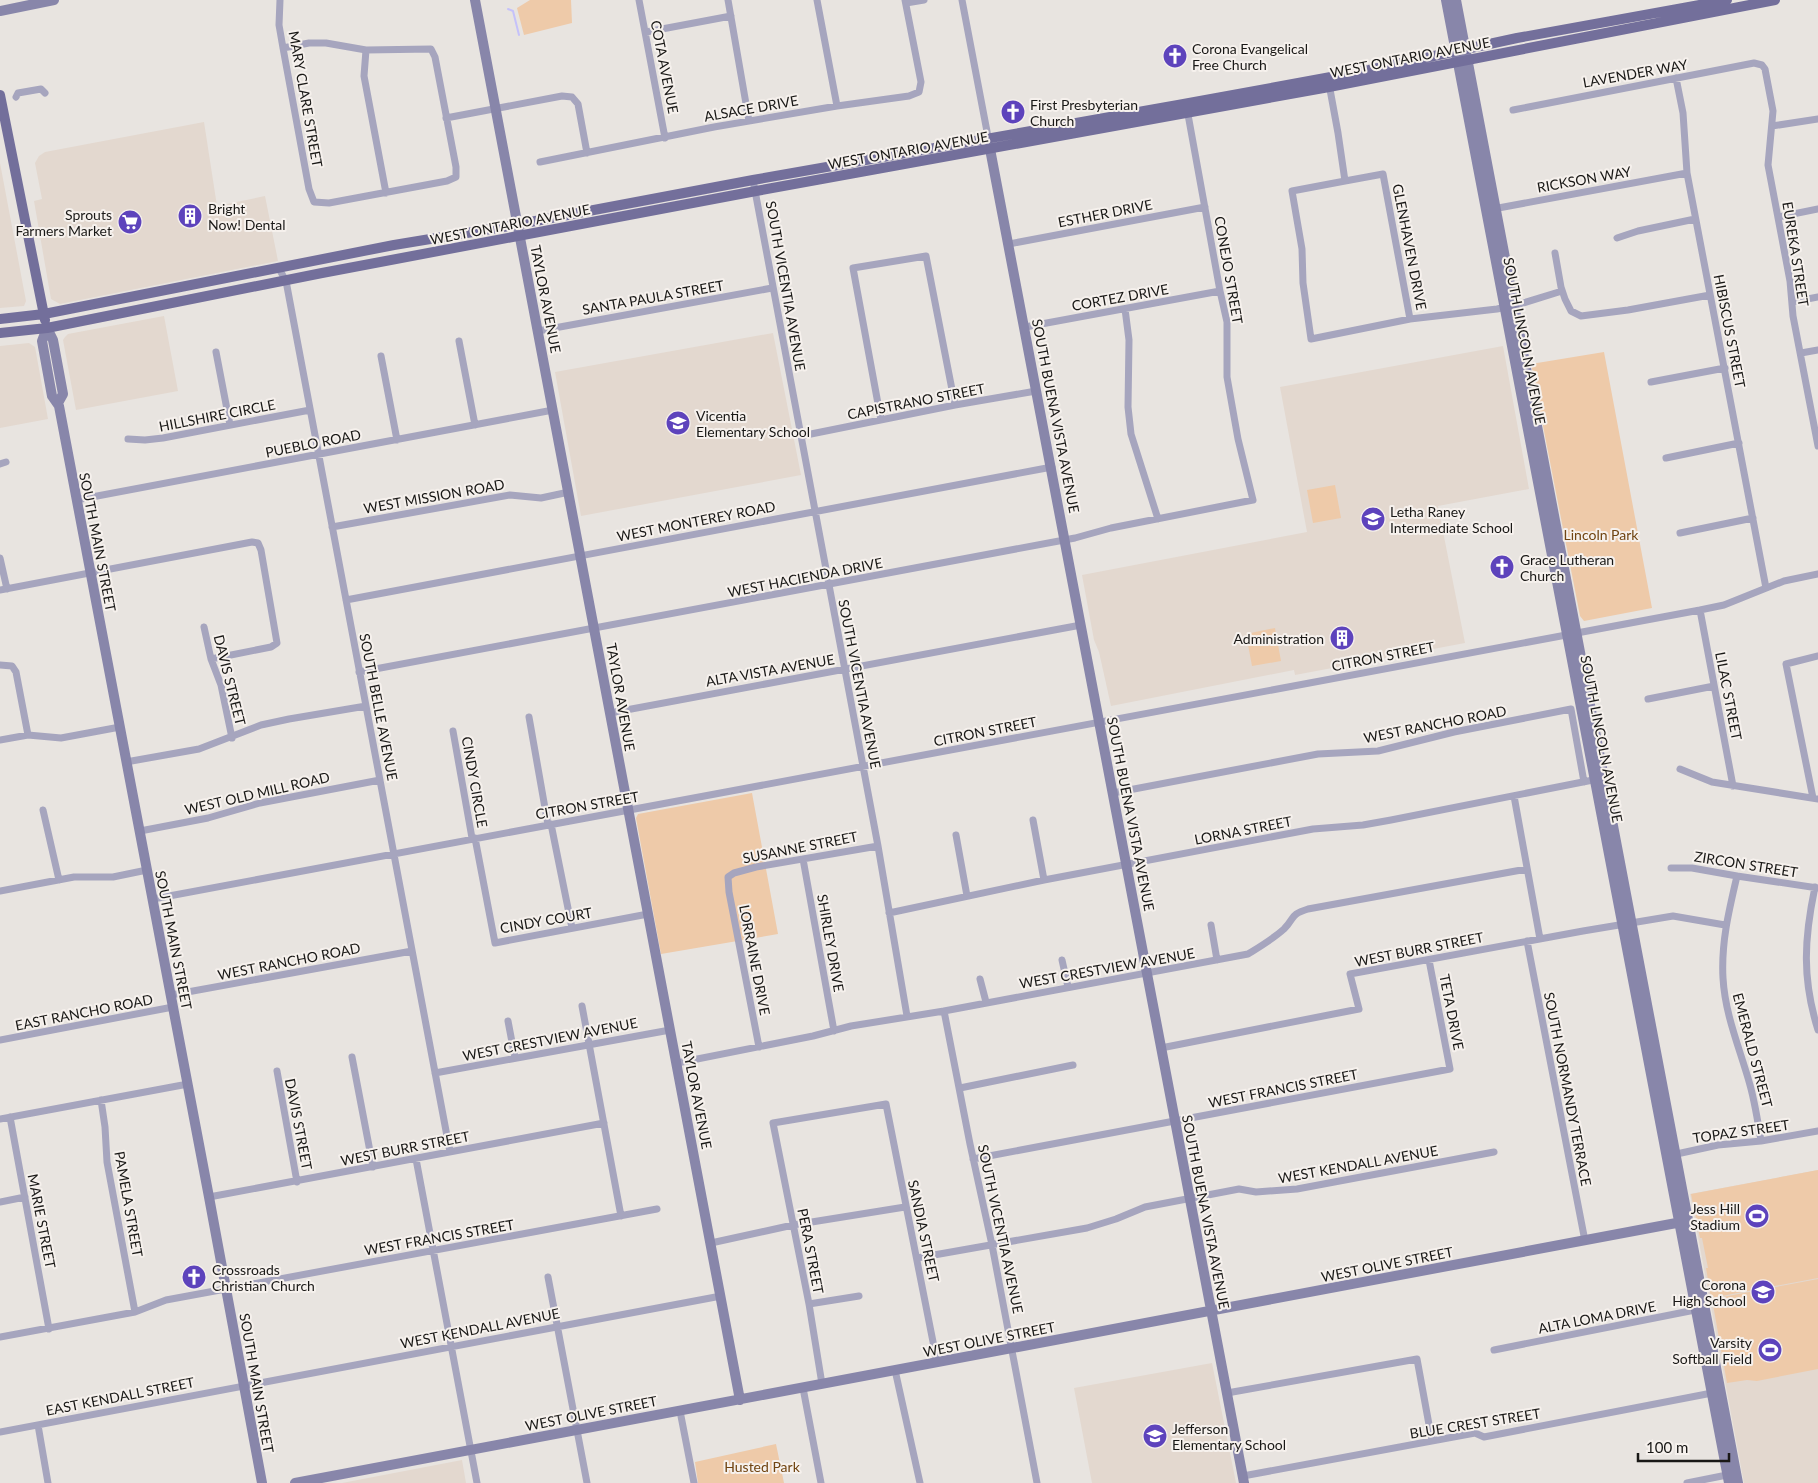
<svg xmlns="http://www.w3.org/2000/svg" width="1818" height="1483" font-family="Lato,sans-serif">
<rect width="100%" height="100%" fill="#e8e4e0"/>
<path fill="#e3d8cf" d="M204,122L217,206L265,196L278,261L60,304L51,299L34,201L42,199L35,163L39,156L45,152Z
M0,163L26,301L24,306L0,308Z
M164,316L178,391L76,410L63,340L65,337L68,334Z
M773,333L801,475L581,516L555,372Z
M29,343L35,347L48,419L0,428V346Z
M1503,346L1529,489L1438,506L1465,643L1295,675L1294,670L1111,706L1099,652L1094,640L1082,575L1307,532L1280,387Z
M1818,1170V1483H1744L1690,1194Z
M1212,1363L1236,1483H1092L1074,1388Z
M462,1460L466,1483H342Z"/>
<path fill="#eecaa9" d="M530,0H571L572,23L524,35L517,8Z
M1604,352L1652,608L1584,621L1580,616L1531,364Z
M1335,485L1341,518L1313,523L1307,490Z
M1275,628L1281,661L1252,666L1246,634Z
M752,793L778,934L661,954L636,818L638,814Z
M1818,1170V1278L1711,1298L1706,1268H1708L1702,1238H1700L1691,1194Z
M1818,1279V1369L1757,1381L1747,1380L1727,1383L1712,1299Z
M776,1444L784,1483H698L695,1462Z"/>
<g fill="none" stroke-linecap="round" stroke-linejoin="round">
<path stroke="#c5c1fa" stroke-width="2" d="M508,9L513,11L519,35"/>
<path stroke="#a6a5be" stroke-width="7" d="M280,0L279,25L283,48L309,189L314,202L329,203L447,181L456,177V167L435,57L431,49L366,50L326,43H309L283,48
M639,0L665,138
M728,0L749,121
M817,0L837,106
M962,0L989,142
M906,3L924,0
M646,32L731,16
M366,50L364,76L386,193
M1676,78L1683,113L1687,173L1766,588
M1329,84L1338,133L1345,181L1383,174L1410,319
M16,97L18,93L41,89L45,93
M1513,110L1754,63L1762,65L1765,69L1773,111L1768,165L1790,281L1793,316L1818,446
M446,118L562,96L572,97L578,104L587,153
M1772,126L1818,119
M540,162L714,127L837,106L909,96L919,92L921,82L905,0
M753,180L878,846L907,1016
M1345,181L1292,191L1302,249L1303,283L1311,339L1410,319L1497,309L1520,304L1562,291
M1493,209L1687,173
M1778,217L1818,209
M1617,238L1638,231L1695,219
M1009,244L1205,207
M1555,253L1561,287L1565,299L1571,311L1581,316L1628,310L1710,295
M278,267L286,281L450,1152
M1792,302L1818,297
M1125,309L1129,340L1128,407L1131,434L1158,519
M1025,327L1220,291
M538,331L772,288
M459,341L475,425
M216,352L230,425
M1801,353L1818,350
M381,356L397,440
M1651,382L1725,368
M881,420L853,268L926,256L955,405
M801,436L955,405L1036,391
M128,439L145,440L163,438L310,410
M1666,458L1739,443
M0,464L6,462
M76,500L553,410
M332,527L510,495L541,498L569,492
M1680,533L1753,518
M0,558L7,589
M0,590L252,542L258,543L261,550L277,643L271,647L211,659
M346,600L1052,467
M1700,610L1733,786
M204,627L211,659L221,685L232,738
M0,665L12,666L16,672L28,735
M359,672L1075,538L1111,528L1253,500L1238,439L1227,377V322L1220,291L1187,109
M1648,699L1714,686
M610,713L1081,625
M529,717L548,825
M453,731L472,838
M0,740L28,735L61,738L120,727
M126,762L199,749L261,725L289,719L366,706
M1680,769L1712,782L1818,799
M1113,793L1318,754L1378,751L1454,732L1571,709L1584,782
M1514,796L1540,939
M1813,798L1786,664L1818,656
M43,810L59,880
M1033,820L1044,880
M551,824L572,928
M140,831L208,818L260,803L380,780
M956,835L967,896
M475,838L495,943L648,914
M803,859L834,1031
M1671,868H1692L1737,876L1818,888
M1737,876C1729,910 1721,943 1723,978C1725,1015 1740,1049 1750,1085C1755,1103 1758,1122 1761,1141
M1815,887C1804,939 1802,979 1818,1030
M0,891L74,877H113L147,870
M153,899L1700,610L1724,605L1784,581L1818,574
M889,913L1044,880L1313,829L1363,825L1391,820L1598,779
M1211,925L1217,960
M1527,941L1585,1241
M1062,960L1068,987
M980,979L986,1002
M171,995L412,951
M582,1006L621,1216
M944,1011L970,1144L992,1245L1037,1483
M508,1021L515,1058
M0,1040L173,1007
M759,1047L729,892L728,877L734,873L756,867L878,846
M1161,1048L1359,1009L1350,974L1583,931L1673,916L1725,925
M352,1057L373,1167
M677,1063L813,1036L851,1026L944,1011L1248,954C1261,946 1273,939 1284,929C1296,917 1289,915 1308,909L1527,869
M277,1071L297,1182
M435,1073L670,1030
M960,1088L1073,1065
M101,1100L105,1127L107,1162L135,1312
M10,1117L49,1329
M0,1119L188,1084
M1672,1155L1718,1145L1761,1141L1818,1131
M416,1159L477,1483
M973,1159L1450,1069L1429,960
M209,1197L604,1123
M0,1202L25,1197
M711,1243L793,1225L905,1207
M917,1258L1087,1228L1116,1219L1145,1207L1239,1189L1256,1192L1297,1189L1494,1152
M548,1277L587,1483
M809,1304L859,1296
M0,1337L135,1312L166,1300L657,1209
M1494,1350L1700,1309
M895,1370L920,1483
M822,1384L809,1304L773,1123L886,1104L937,1362
M803,1388L821,1483
M1227,1393L1417,1359L1432,1441
M680,1411L694,1483
M38,1425L48,1483
M0,1432L721,1296
M1243,1476L1475,1433L1484,1437L1712,1393
M1687,1483L1727,1475"/>
<path stroke="#8886aa" stroke-width="10" d="M475,0L740,1400
M1446,0L1729,1483
M1456,0L1738,1483
M0,11L54,0
M990,149L1244,1483
M47,328L42,341L52,396L59,406L209,1197L262,1483
M47,328L53,340L63,394L58,403
M295,1483L1687,1221"/>
<path stroke="#736f9b" stroke-width="10" d="M0,95L45,320
M0,319L44,314L394,245L509,226L753,180L1178,105L1369,70L1517,38L1727,0
M0,333L47,328L322,273L756,191L1329,87L1775,0"/>
</g>
<defs>
<symbol id="church-disc" viewBox="-11 -11 22 22"><circle r="9.5" fill="#5d43bc" stroke="#f6f1ed"/><path d="M-1.2-6h2.4v3.5h3.3v2.4h-3.3V6h-2.4V-.1h-3.3v-2.4h3.3Z" fill="#fff"/></symbol>
<symbol id="building-disc" viewBox="-11 -11 22 22"><circle r="9.5" fill="#5d43bc" stroke="#f6f1ed"/><path d="M-4-6H4V6H1V3H-1V6H-4ZM-2.5-4.3h1.7v1.8h-1.7ZM.8-4.3h1.7v1.8H.8ZM-2.5-1h1.7V.8h-1.7ZM.8-1h1.7V.8H.8Z" fill="#fff"/></symbol>
<symbol id="supermarket-disc" viewBox="-11 -11 22 22"><circle r="9.5" fill="#5d43bc" stroke="#f6f1ed"/><path d="M-6-5.5h2.5l.6 2H6L4.5 2H-2.5L-4.4-4H-6ZM-1.5 3.2a1.3 1.3 0 1 0 .1 0ZM3 3.2a1.3 1.3 0 1 0 .1 0Z" fill="#fff"/></symbol>
<symbol id="school-disc" viewBox="-11 -11 22 22"><circle r="9.5" fill="#5d43bc" stroke="#f6f1ed"/><path d="M0-5L7-2L0 1L-7-2ZM-4 1L0 2.5L4 1V4Q0 6-4 4Z" fill="#fff"/></symbol>
<symbol id="stadium-disc" viewBox="-11 -11 22 22"><circle r="9.5" fill="#5d43bc" stroke="#f6f1ed"/><path d="M0-5a6.5 5 0 1 0 0 10a6.5 5 0 1 0 0-10ZM-3.5-1.8h7v3.6h-7Z" fill="#fff"/></symbol>
</defs>
<g fill-rule="evenodd">
<use href="#church-disc" x="1161" y="42" width="28" height="28"/>
<use href="#church-disc" x="999" y="98" width="28" height="28"/>
<use href="#building-disc" x="176" y="202" width="28" height="28"/>
<use href="#supermarket-disc" x="116" y="208" width="28" height="28"/>
<use href="#school-disc" x="664" y="409" width="28" height="28"/>
<use href="#school-disc" x="1359" y="505" width="28" height="28"/>
<use href="#church-disc" x="1488" y="553" width="28" height="28"/>
<use href="#building-disc" x="1328" y="624" width="28" height="28"/>
<use href="#stadium-disc" x="1743" y="1202" width="28" height="28"/>
<use href="#church-disc" x="180" y="1263" width="28" height="28"/>
<use href="#school-disc" x="1749" y="1278" width="28" height="28"/>
<use href="#stadium-disc" x="1756" y="1336" width="28" height="28"/>
<use href="#school-disc" x="1141" y="1422" width="28" height="28"/>
</g>
<g text-anchor="middle" dominant-baseline="central" stroke-width="4" stroke-linejoin="round" paint-order="stroke">
<g font-size="14" fill="#191816" stroke="#f6f1ed" text-anchor="start">
<text x="1192" y="48">Corona Evangelical<tspan x="1192" dy="16">Free Church</tspan></text>
<text x="1030" y="104">First Presbyterian<tspan x="1030" dy="16">Church</tspan></text>
<text x="208" y="208">Bright<tspan x="208" dy="16">Now! Dental</tspan></text>
<text x="112" y="214" text-anchor="end">Sprouts<tspan x="112" dy="16">Farmers Market</tspan></text>
<text x="696" y="415">Vicentia<tspan x="696" dy="16">Elementary School</tspan></text>
<text x="1390" y="511">Letha Raney<tspan x="1390" dy="16">Intermediate School</tspan></text>
<text x="1520" y="559">Grace Lutheran<tspan x="1520" dy="16">Church</tspan></text>
<text x="1324" y="638" text-anchor="end">Administration</text>
<text x="1740" y="1208" text-anchor="end">Jess Hill<tspan x="1740" dy="16">Stadium</tspan></text>
<text x="212" y="1269">Crossroads<tspan x="212" dy="16">Christian Church</tspan></text>
<text x="1746" y="1284" text-anchor="end">Corona<tspan x="1746" dy="16">High School</tspan></text>
<text x="1752" y="1342" text-anchor="end">Varsity<tspan x="1752" dy="16">Softball Field</tspan></text>
<text x="1172" y="1428">Jefferson<tspan x="1172" dy="16">Elementary School</tspan></text>
</g>
<g font-size="14" fill="#191816" stroke="#f6f1ed">
<text transform="translate(1410 57) rotate(-11)">WEST ONTARIO AVENUE</text>
<text transform="translate(665 67) rotate(79)">COTA AVENUE</text>
<text transform="translate(1635 73) rotate(-10)">LAVENDER WAY</text>
<text transform="translate(306 99) rotate(80)">MARY CLARE STREET</text>
<text transform="translate(751 108) rotate(-10)">ALSACE DRIVE</text>
<text transform="translate(908 150) rotate(-10)">WEST ONTARIO AVENUE</text>
<text transform="translate(1584 179) rotate(-10)">RICKSON WAY</text>
<text transform="translate(1105 213) rotate(-11)">ESTHER DRIVE</text>
<text transform="translate(510 224) rotate(-11)">WEST ONTARIO AVENUE</text>
<text transform="translate(1410 247) rotate(79)">GLENHAVEN DRIVE</text>
<text transform="translate(1796 254) rotate(81)">EUREKA STREET</text>
<text transform="translate(1229 270) rotate(80)">CONEJO STREET</text>
<text transform="translate(786 286) rotate(80)">SOUTH VICENTIA AVENUE</text>
<text transform="translate(653 297) rotate(-10)">SANTA PAULA STREET</text>
<text transform="translate(1120 297) rotate(-10)">CORTEZ DRIVE</text>
<text transform="translate(546 299) rotate(79)">TAYLOR AVENUE</text>
<text transform="translate(1730 331) rotate(79)">HIBISCUS STREET</text>
<text transform="translate(1525 341) rotate(79)">SOUTH LINCOLN AVENUE</text>
<text transform="translate(916 401) rotate(-11)">CAPISTRANO STREET</text>
<text transform="translate(217 415) rotate(-11)">HILLSHIRE CIRCLE</text>
<text transform="translate(1056 416) rotate(79)">SOUTH BUENA VISTA AVENUE</text>
<text transform="translate(313 443) rotate(-11)">PUEBLO ROAD</text>
<text transform="translate(434 496) rotate(-10)">WEST MISSION ROAD</text>
<text transform="translate(696 521) rotate(-11)">WEST MONTEREY ROAD</text>
<text transform="translate(98 542) rotate(79)">SOUTH MAIN STREET</text>
<text transform="translate(805 577) rotate(-11)">WEST HACIENDA DRIVE</text>
<text transform="translate(1383 656) rotate(-11)">CITRON STREET</text>
<text transform="translate(770 670) rotate(-10)">ALTA VISTA AVENUE</text>
<text transform="translate(230 680) rotate(76)">DAVIS STREET</text>
<text transform="translate(860 684) rotate(79)">SOUTH VICENTIA AVENUE</text>
<text transform="translate(1729 696) rotate(79)">LILAC STREET</text>
<text transform="translate(621 697) rotate(80)">TAYLOR AVENUE</text>
<text transform="translate(379 707) rotate(79)">SOUTH BELLE AVENUE</text>
<text transform="translate(1435 724) rotate(-11)">WEST RANCHO ROAD</text>
<text transform="translate(985 731) rotate(-11)">CITRON STREET</text>
<text transform="translate(1602 739) rotate(79)">SOUTH LINCOLN AVENUE</text>
<text transform="translate(475 782) rotate(80)">CINDY CIRCLE</text>
<text transform="translate(257 793) rotate(-13)">WEST OLD MILL ROAD</text>
<text transform="translate(587 805) rotate(-10)">CITRON STREET</text>
<text transform="translate(1131 814) rotate(79)">SOUTH BUENA VISTA AVENUE</text>
<text transform="translate(1243 830) rotate(-11)">LORNA STREET</text>
<text transform="translate(800 847) rotate(-11)">SUSANNE STREET</text>
<text transform="translate(1746 864) rotate(9)">ZIRCON STREET</text>
<text transform="translate(546 920) rotate(-10)">CINDY COURT</text>
<text transform="translate(174 940) rotate(79)">SOUTH MAIN STREET</text>
<text transform="translate(831 943) rotate(80)">SHIRLEY DRIVE</text>
<text transform="translate(1419 949) rotate(-11)">WEST BURR STREET</text>
<text transform="translate(755 960) rotate(79)">LORRAINE DRIVE</text>
<text transform="translate(289 961) rotate(-11)">WEST RANCHO ROAD</text>
<text transform="translate(1107 968) rotate(-10)">WEST CRESTVIEW AVENUE</text>
<text transform="translate(84 1012) rotate(-11)">EAST RANCHO ROAD</text>
<text transform="translate(1452 1012) rotate(79)">TETA DRIVE</text>
<text transform="translate(550 1039) rotate(-11)">WEST CRESTVIEW AVENUE</text>
<text transform="translate(1753 1050) rotate(75)">EMERALD STREET</text>
<text transform="translate(1283 1088) rotate(-11)">WEST FRANCIS STREET</text>
<text transform="translate(1568 1089) rotate(79)">SOUTH NORMANDY TERRACE</text>
<text transform="translate(697 1095) rotate(79)">TAYLOR AVENUE</text>
<text transform="translate(299 1124) rotate(79)">DAVIS STREET</text>
<text transform="translate(1741 1131) rotate(-8)">TOPAZ STREET</text>
<text transform="translate(405 1148) rotate(-11)">WEST BURR STREET</text>
<text transform="translate(1358 1164) rotate(-10)">WEST KENDALL AVENUE</text>
<text transform="translate(129 1204) rotate(80)">PAMELA STREET</text>
<text transform="translate(1206 1212) rotate(79)">SOUTH BUENA VISTA AVENUE</text>
<text transform="translate(42 1221) rotate(79)">MARIE STREET</text>
<text transform="translate(1001 1229) rotate(78)">SOUTH VICENTIA AVENUE</text>
<text transform="translate(924 1231) rotate(78)">SANDIA STREET</text>
<text transform="translate(439 1237) rotate(-10)">WEST FRANCIS STREET</text>
<text transform="translate(811 1251) rotate(79)">PERA STREET</text>
<text transform="translate(1387 1264) rotate(-11)">WEST OLIVE STREET</text>
<text transform="translate(1597 1317) rotate(-11)">ALTA LOMA DRIVE</text>
<text transform="translate(480 1328) rotate(-11)">WEST KENDALL AVENUE</text>
<text transform="translate(989 1339) rotate(-11)">WEST OLIVE STREET</text>
<text transform="translate(257 1383) rotate(80)">SOUTH MAIN STREET</text>
<text transform="translate(120 1396) rotate(-11)">EAST KENDALL STREET</text>
<text transform="translate(591 1413) rotate(-11)">WEST OLIVE STREET</text>
<text transform="translate(1475 1423) rotate(-9)">BLUE CREST STREET</text>
</g>
<g font-size="14" fill="#704411" stroke="#f6f1ed">
<text x="1601" y="534">Lincoln Park</text>
<text x="762" y="1466">Husted Park</text>
</g>
</g>
<path d="M1638 1453v8h91v-8" fill="none" stroke="#191816" stroke-width="2.5"/>
<text x="1646" y="1453" font-size="15" fill="#191816" stroke="#f6f1ed" stroke-width="4" paint-order="stroke">100 m</text>
</svg>
